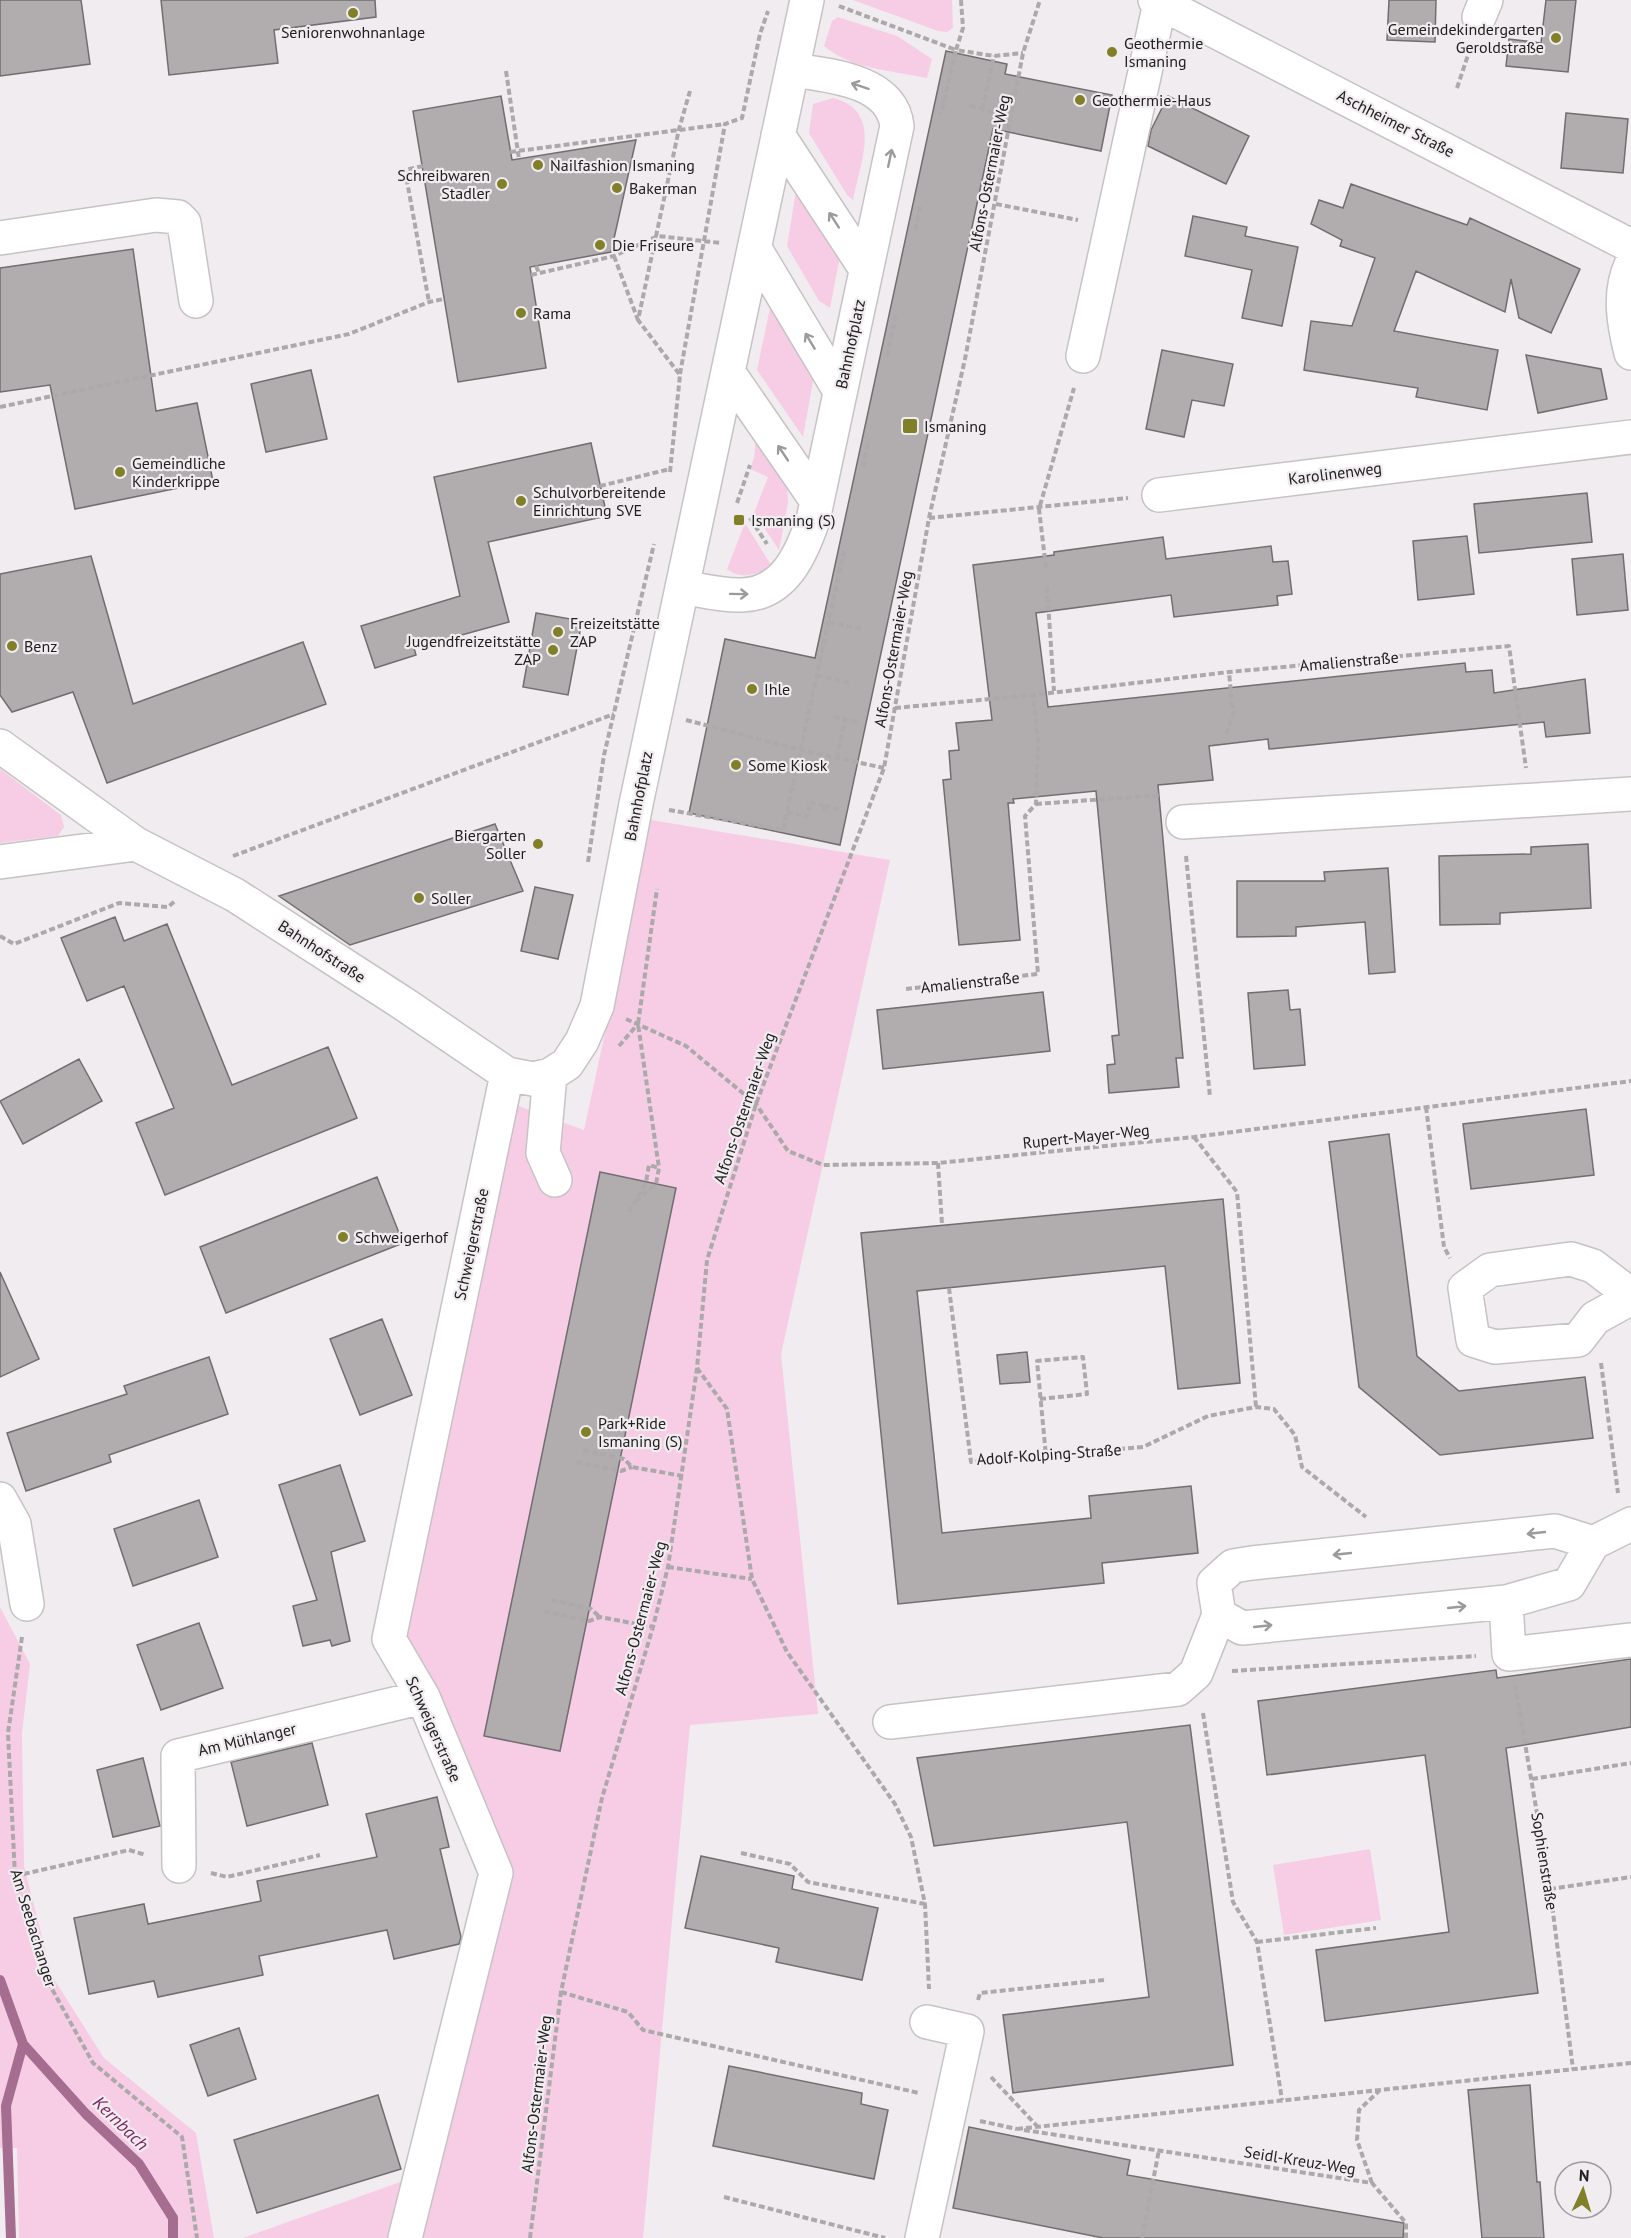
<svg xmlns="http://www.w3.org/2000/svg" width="1631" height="2238" font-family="'PT Sans',sans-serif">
<rect width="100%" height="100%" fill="#f1ecef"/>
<path fill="#f7cde6" d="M853,0H952L953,28L947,32L938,31Z
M838,17L897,36L932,59L927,78C893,71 851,69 824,46L832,21Z
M833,98C884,111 860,163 853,200L847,195L809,133L813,104Z
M797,185L841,251L830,308L819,301L787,246Z
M771,303L814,376L803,437L757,370Z
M756,436L787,485L788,503L779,550L754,513L768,477L750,469L754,458Z
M745,523L771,565C760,575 740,580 727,569Z
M0,769L61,815L64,827L58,836L0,843Z
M651,820L890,860L781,1354L818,1714L690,1725L643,2238H243L406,2180L503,1873L389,1639L508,1102L584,1130Z
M0,1607L30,1664L22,1733L24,1866L52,1976L104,2058L196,2133L214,2238H19L17,2148H0Z
M1370,1849L1381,1920L1284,1935L1273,1865Z"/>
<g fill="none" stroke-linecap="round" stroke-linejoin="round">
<path stroke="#a56d90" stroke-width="10" d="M0,1980L23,2044L6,2106L11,2238
M23,2044L86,2114L139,2164L173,2218V2238"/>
</g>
<path fill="#b1adaf" stroke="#726d70" stroke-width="1.5" d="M0,0H81L90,64L0,76Z
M161,0H375L376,17L274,30L278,63L169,75Z
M1389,0H1436L1435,42L1387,40Z
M1546,0H1576L1568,72L1506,66L1509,39L1541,43Z
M946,51L1007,64L1005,74L1112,95L1101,151L993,129L840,845L689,813L725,639L815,658Z
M501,96L512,160L636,140L611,252L530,267L546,368L458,382L413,111Z
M1168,96L1249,136L1226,184L1148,146L1151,130Z
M1566,113L1628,119L1623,173L1561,168Z
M1351,184L1467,225L1470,218L1580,269L1551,333L1519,318L1511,279L1505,312L1416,271L1394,331L1498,350L1487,410L1416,397L1418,388L1304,370L1311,321L1352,326L1375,258L1340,246L1342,240L1311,224L1319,200L1343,208Z
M1193,216L1247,227L1245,236L1298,247L1282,326L1242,318L1252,270L1185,256Z
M133,249L156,411L197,403L213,481L75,509L50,385L0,392V268Z
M1162,350L1233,364L1224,406L1192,400L1184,437L1146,429Z
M1526,355L1601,369L1607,399L1538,413Z
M311,370L327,439L266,452L251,384Z
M591,443L607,516L488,542L509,622L414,648L416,655L375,668L361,626L460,596L434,477Z
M1587,493L1592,542L1479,553L1474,504Z
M1467,536L1474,594L1418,600L1413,541Z
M1163,537L1166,559L1271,546L1273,562L1288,561L1292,594L1277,596L1278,605L1174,617L1171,595L1036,613L1048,707L1465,663L1466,672L1492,670L1494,693L1585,679L1590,733L1546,737L1544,722L1269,749L1268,739L1209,746L1213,780L1158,785L1183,1058H1176L1179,1087L1109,1093L1107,1065L1115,1064L1112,1036L1119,1035L1096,791L1013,799L1014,803H1008L1020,940L959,945L943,780L951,779L949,751L959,750L956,723L992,720L973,565L1054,555V552Z
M1623,554L1628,610L1577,615L1572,559Z
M91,556L133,704L303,642L326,704L107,783L73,692L12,712L0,695V574Z
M536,613L582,621L568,695L523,687Z
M495,824L523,891L350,945L279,896Z
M1588,844L1591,908L1500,913V924L1440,925L1439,856L1531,854V847Z
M1388,868L1395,972L1369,974L1365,922L1296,927V936L1237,937V881H1325L1324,872Z
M535,887L573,895L558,959L521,951Z
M115,917L124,941L167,924L232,1085L328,1047L357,1118L165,1195L136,1123L174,1108L124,986L87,1001L61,938Z
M1288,990L1290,1010L1300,1009L1305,1065L1254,1069L1248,993Z
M1043,992L1050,1051L883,1069L877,1010Z
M79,1059L102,1101L23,1144L0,1101Z
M1586,1109L1594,1175L1471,1189L1463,1124Z
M1389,1134L1417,1356L1459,1391L1585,1377L1593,1438L1440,1455L1359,1387L1329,1142Z
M600,1172L676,1188L560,1751L484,1736Z
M377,1177L403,1243L226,1313L200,1247Z
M1223,1199L1240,1383L1178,1389L1165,1266L917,1291L942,1533L1091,1518L1089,1496L1191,1486L1198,1553L1102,1563L1104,1583L898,1604L861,1233Z
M0,1272L39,1359L0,1377Z
M382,1319L412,1395L360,1415L330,1339Z
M1027,1352L1030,1382L1000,1384L997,1355Z
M209,1357L228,1414L109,1455L111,1462L26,1491L7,1433L127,1394L124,1386Z
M340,1465L365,1541L331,1552L350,1641L332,1646L330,1640L303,1646L293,1606L317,1600L279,1485Z
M199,1500L218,1557L133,1586L114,1529Z
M199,1623L223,1688L161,1710L137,1645Z
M1631,1659V1727L1506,1748L1538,1993L1325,2021L1316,1950L1449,1932L1425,1755L1267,1775L1258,1701L1496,1670L1497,1678Z
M1190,1725L1233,2065L1013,2093L1003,2015L1149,1997L1127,1822L934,1846L917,1758Z
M312,1743L328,1805L247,1826L231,1762Z
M143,1758L160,1826L113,1837L97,1770Z
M437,1797L449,1847L440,1849L461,1937L459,1944L394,1959L387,1930L259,1956L263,1975L158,1997L154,1981L89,1994L74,1918L144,1904L148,1924L261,1901L257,1881L377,1857L366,1814Z
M701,1856L794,1876L792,1889L878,1908L862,1980L776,1962L779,1948L685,1928Z
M239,2028L256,2079L208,2096L190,2045Z
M729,2066L862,2093L861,2104L888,2110L874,2179L713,2146Z
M1530,2085L1537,2182H1540L1544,2238H1482L1468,2090Z
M378,2095L401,2169L257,2213L234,2140Z
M969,2127L1130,2160L1127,2175L1404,2223L1403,2238H1103L953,2208Z"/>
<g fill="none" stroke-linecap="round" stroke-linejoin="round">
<defs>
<path id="minor" d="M1155,0L1631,246
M1479,17L1486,0
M778,135L866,269
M0,238L156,215L178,217L184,223L196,301
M755,249L840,391
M1631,265C1618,293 1624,325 1631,353
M1083,356L1160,3
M728,372L817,501
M1159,495L1631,437
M682,587C701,590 722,596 742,595C784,594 801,555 813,520L897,126C892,80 828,75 792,70
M0,746L136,844L235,895L401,1002L507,1074L533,1079L550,1075L567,1064L582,1041L597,1006L636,804L807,0
M1183,822L1631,794
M0,862L136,844
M550,1075L543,1153L555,1180
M1631,1295L1593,1266L1571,1259L1490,1270L1465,1288L1473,1340L1495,1347L1578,1340L1595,1318L1631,1298
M0,1499L14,1524L27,1604
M1593,1543L1555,1531L1252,1563L1233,1566L1214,1583L1219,1615L1242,1628L1506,1602L1569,1584L1593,1543L1631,1524
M1506,1602L1509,1654L1631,1640
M890,1722L1178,1689L1196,1673L1219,1615
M179,1866L178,1756L423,1697
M405,2238L496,1873L423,1697L389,1639L507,1074
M922,2238L967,2031L927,2022"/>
</defs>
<use href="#minor" stroke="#c7c3c5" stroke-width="36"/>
<path stroke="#aca9ab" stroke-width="4" stroke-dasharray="6 3" stroke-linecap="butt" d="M961,0L963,28L956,50L994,56L1023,53
M839,6L956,50L941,114
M506,71L519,159
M1457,88L1470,49
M970,106L994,112
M982,109L994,56
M510,152L725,124
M423,166L405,170L429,302
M996,204L1078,220
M915,230L921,204
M614,256L638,320
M536,266L539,273
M531,275L614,256L658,236L721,243
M887,356L896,315
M680,374L725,124L742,118L760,34L768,11
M0,407L349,334L429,302L444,299
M863,467L868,442
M670,472L680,375L638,320L679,129L690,91
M600,486L670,469
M737,503L750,465
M750,518L767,544
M929,518L1128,498
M1046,568L1039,509L1074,388
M1047,587L1054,691
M829,622L861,629
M817,675L850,683
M895,708L1033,695
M834,717L857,722
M686,720L801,750L884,768
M1226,734L1233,715L1229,672
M837,758L845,720
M1036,804L1161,795
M824,806L838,809
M669,810L783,830L844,551
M787,812L807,817L810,802L825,806L824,812
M233,856L614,714
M1186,856L1210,1097
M588,862L604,755L654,544
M0,936L14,944L119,903L168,907L176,900
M906,989L1038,974L1025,816L1036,804L1038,740L1033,695L1229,672L1509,646L1526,768
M626,1019L686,1046L756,1104L788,1151L823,1165L938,1163L1194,1137L1631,1081
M619,1046L637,1025
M1426,1107L1444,1247L1450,1258
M1194,1137L1237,1192L1256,1407
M938,1163L942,1224
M636,1201L656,1184L659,1168L638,1024L657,889
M629,1212L646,1182L649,1165L659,1168
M949,1288L971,1462L1143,1447L1208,1416L1256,1407L1274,1409L1295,1435L1302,1467L1366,1517
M1601,1363L1618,1493
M697,1368L727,1409L752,1579L787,1652L895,1804L911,1837L925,1904L929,1989
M1040,1399L1087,1394L1083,1357L1037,1361L1046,1456
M583,1450L624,1459L632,1467L683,1476
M576,1462L621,1471L632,1467
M668,1567L752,1579
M551,1600L591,1609L600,1617
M544,1611L589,1621L600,1617L653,1627
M22,1637L8,1733L15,1876L47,1980L93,2063L182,2137L197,2238
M1232,1671L1476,1656
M1515,1685L1550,1889L1573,2069
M1203,1713L1233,1902L1257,1942L1282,2100
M1532,1779L1631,1763
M741,1853L790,1864L808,1882L925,1904
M211,1873L227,1877L320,1855
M15,1876L129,1850L146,1855
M1550,1889L1631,1877
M1257,1942L1376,1928
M561,1992L628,2012L643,2030L919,2093
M978,2000L980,1993L1104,1980
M991,2077L1037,2126
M980,2121L1017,2129
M1017,2129L1631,2063
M1024,2130L1372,2183L1406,2223V2238
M1372,2183L1357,2140L1359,2110L1380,2090
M724,2197L885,2238
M530,2238L561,1992L602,1798L653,1627L668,1567L697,1368L707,1260L756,1104L884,768L929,518L965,359L1023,53L1040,0
M1142,2238L1159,2150"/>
<use href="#minor" stroke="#fff" stroke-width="33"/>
</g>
<defs><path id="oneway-shaft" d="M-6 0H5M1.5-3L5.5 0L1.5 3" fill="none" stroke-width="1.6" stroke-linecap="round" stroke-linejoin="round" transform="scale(1.5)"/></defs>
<g stroke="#9b9b9b">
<use href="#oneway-shaft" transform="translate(860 86) rotate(-162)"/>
<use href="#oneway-shaft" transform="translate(890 158) rotate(-78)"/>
<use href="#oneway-shaft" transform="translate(834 220) rotate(-123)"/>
<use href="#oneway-shaft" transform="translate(810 341) rotate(-121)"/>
<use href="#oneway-shaft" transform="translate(783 453) rotate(-124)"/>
<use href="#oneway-shaft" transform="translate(739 594) rotate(1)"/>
<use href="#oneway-shaft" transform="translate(1536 1533) rotate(174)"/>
<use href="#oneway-shaft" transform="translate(1342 1554) rotate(174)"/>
<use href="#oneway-shaft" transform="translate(1457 1607) rotate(-6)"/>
<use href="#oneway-shaft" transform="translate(1263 1626) rotate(-6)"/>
</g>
<g fill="#817f27" stroke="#f1ecef" stroke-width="2">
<circle cx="353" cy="13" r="6"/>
<circle cx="1556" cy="38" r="6"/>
<circle cx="1112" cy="52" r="6"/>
<circle cx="1080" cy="100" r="6"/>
<circle cx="538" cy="165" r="6"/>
<circle cx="502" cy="184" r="6"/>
<circle cx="617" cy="188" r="6"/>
<circle cx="600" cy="245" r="6"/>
<circle cx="521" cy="313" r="6"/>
<rect x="902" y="418" width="16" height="16" rx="3"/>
<circle cx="120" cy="472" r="6"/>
<circle cx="521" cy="501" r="6"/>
<rect x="733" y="514" width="12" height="12" rx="3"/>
<circle cx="558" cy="632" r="6"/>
<circle cx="12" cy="646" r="6"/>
<circle cx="553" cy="650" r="6"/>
<circle cx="752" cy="689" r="6"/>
<circle cx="736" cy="765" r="6"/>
<circle cx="538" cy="844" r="6"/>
<circle cx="419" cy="898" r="6"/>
<circle cx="343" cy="1237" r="6"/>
<circle cx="586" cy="1432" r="6"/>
</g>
<g text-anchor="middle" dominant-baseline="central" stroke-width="4.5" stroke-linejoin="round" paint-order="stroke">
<g font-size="16" fill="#212021" stroke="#f1ecef" text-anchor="start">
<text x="1544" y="29" text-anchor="end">Gemeindekindergarten<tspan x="1544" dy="18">Geroldstraße</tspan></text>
<text x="353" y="32" text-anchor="middle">Seniorenwohnanlage</text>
<text x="1124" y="43">Geothermie<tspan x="1124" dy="18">Ismaning</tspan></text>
<text x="1092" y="100">Geothermie-Haus</text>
<text x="550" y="165">Nailfashion Ismaning</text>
<text x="490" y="175" text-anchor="end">Schreibwaren<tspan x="490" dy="18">Stadler</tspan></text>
<text x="629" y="188">Bakerman</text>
<text x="612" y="245">Die Friseure</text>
<text x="533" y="313">Rama</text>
<text x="924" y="426">Ismaning</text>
<text x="132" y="463">Gemeindliche<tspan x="132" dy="18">Kinderkrippe</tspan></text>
<text x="533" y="492">Schulvorbereitende<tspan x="533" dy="18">Einrichtung SVE</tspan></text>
<text x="751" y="520">Ismaning (S)</text>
<text x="570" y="623">Freizeitstätte<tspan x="570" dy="18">ZAP</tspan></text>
<text x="541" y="641" text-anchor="end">Jugendfreizeitstätte<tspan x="541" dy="18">ZAP</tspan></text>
<text x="24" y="646">Benz</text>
<text x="764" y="689">Ihle</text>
<text x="748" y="765">Some Kiosk</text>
<text x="526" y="835" text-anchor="end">Biergarten<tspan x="526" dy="18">Soller</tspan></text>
<text x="431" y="898">Soller</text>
<text x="355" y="1237">Schweigerhof</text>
<text x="598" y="1423">Park+Ride<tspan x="598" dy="18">Ismaning (S)</tspan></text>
</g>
<g font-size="16" fill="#212021" stroke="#f1ecef">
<text transform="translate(1396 123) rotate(27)">Aschheimer Straße</text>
<text transform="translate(989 173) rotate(-79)">Alfons-Ostermaier-Weg</text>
<text transform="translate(850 344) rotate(-78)">Bahnhofplatz</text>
<text transform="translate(1335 473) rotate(-7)">Karolinenweg</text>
<text transform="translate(893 649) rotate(-80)">Alfons-Ostermaier-Weg</text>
<text transform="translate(1349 661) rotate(-5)">Amalienstraße</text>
<text transform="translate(638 796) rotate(-79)">Bahnhofplatz</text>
<text transform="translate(322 951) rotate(33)">Bahnhofstraße</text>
<text transform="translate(970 982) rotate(-6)">Amalienstraße</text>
<text transform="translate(744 1108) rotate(-71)">Alfons-Ostermaier-Weg</text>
<text transform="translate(1086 1136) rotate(-6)">Rupert-Mayer-Weg</text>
<text transform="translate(471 1244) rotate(-78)">Schweigerstraße</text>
<text transform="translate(1049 1454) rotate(-4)">Adolf-Kolping-Straße</text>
<text transform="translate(640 1618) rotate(-75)">Alfons-Ostermaier-Weg</text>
<text transform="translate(434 1729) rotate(66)">Schweigerstraße</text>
<text transform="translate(247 1739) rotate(-13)">Am Mühlanger</text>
<text transform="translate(1545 1861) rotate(81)">Sophienstraße</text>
<text transform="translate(34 1928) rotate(73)">Am Seebachanger</text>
<text transform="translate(536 2094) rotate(-83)">Alfons-Ostermaier-Weg</text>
<text transform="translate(1300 2160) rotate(9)">Seidl-Kreuz-Weg</text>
</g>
<g font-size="18" font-style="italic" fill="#7d2362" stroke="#f1ecef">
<text transform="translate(121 2123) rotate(44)">Kernbach</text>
</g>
</g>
<g transform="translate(1583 2190) rotate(4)"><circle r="28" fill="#f1ecef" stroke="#9e9a9d" stroke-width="1.5"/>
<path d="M0-4.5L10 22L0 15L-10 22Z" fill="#817f27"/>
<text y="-9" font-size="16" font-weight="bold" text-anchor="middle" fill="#212021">N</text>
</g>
</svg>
